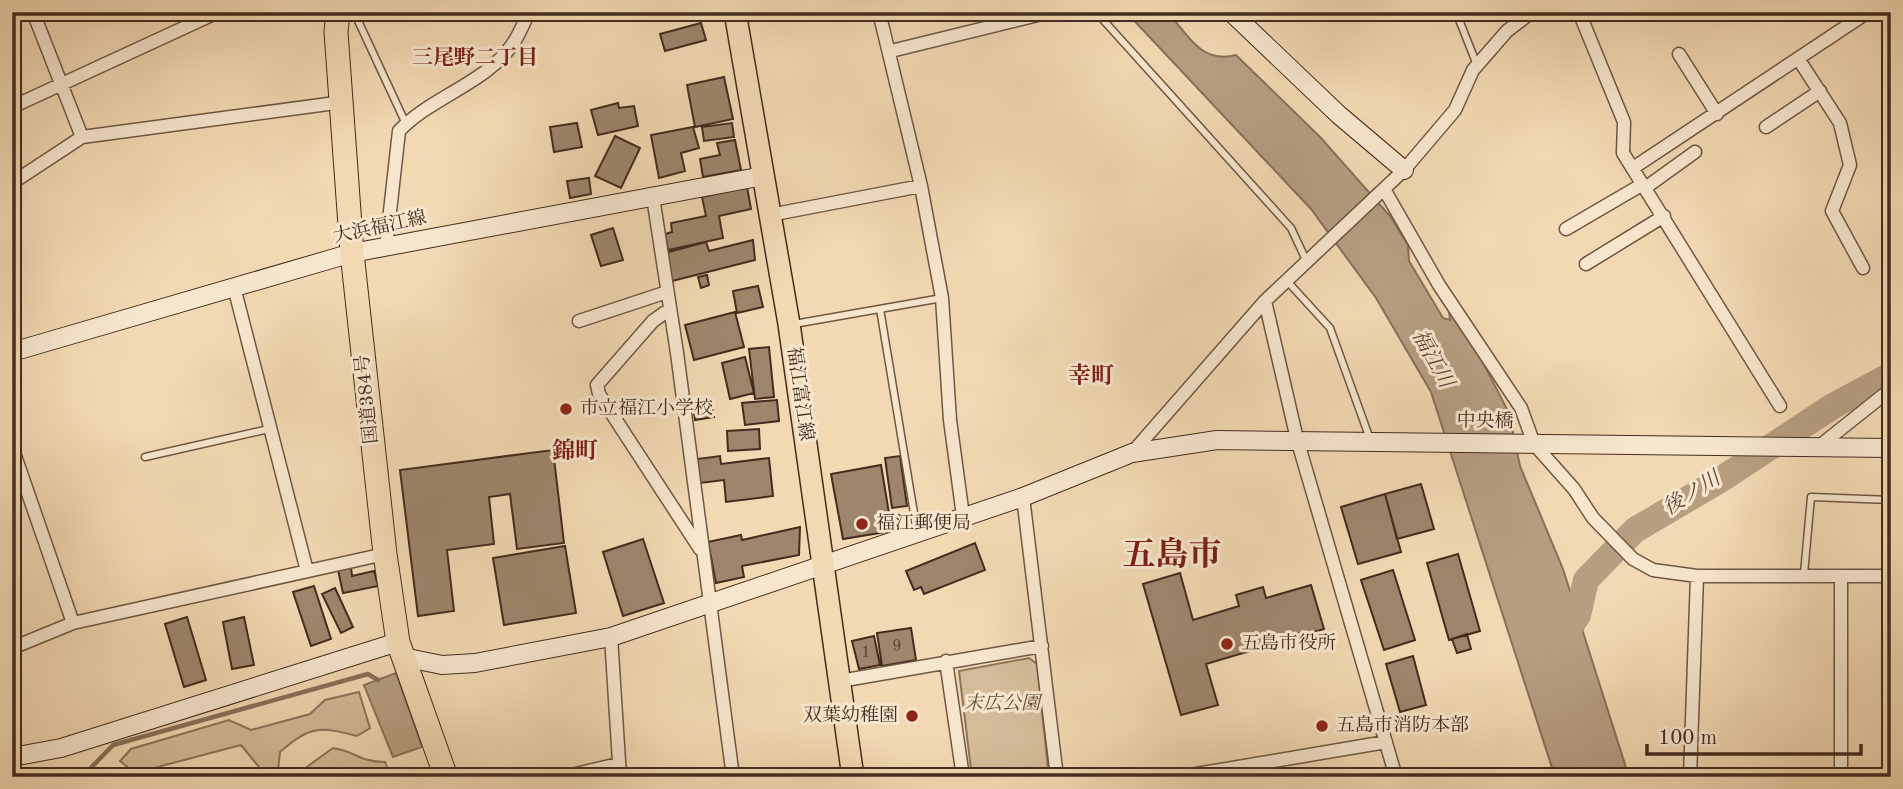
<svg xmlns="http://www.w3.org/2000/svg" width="1903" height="789" font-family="'Old Standard TT','Noto Serif JP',serif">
<rect width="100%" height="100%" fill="#f2d9b3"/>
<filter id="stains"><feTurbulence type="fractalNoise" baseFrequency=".00286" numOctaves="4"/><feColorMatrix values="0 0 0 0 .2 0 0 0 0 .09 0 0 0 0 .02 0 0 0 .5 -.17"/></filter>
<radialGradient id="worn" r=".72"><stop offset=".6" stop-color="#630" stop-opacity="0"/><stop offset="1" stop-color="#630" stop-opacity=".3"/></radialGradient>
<path fill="#d4bc9a" stroke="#8c745c" stroke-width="2" d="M1029,658L1037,664L1049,777H972L959,671Z
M359,692L370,728L357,736C319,726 310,726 280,752L278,770L297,774L333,748C356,751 358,762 385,762L391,777H272L263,772L241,745L135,773L120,761L131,749L229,720L251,730L310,714L325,700Z"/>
<path fill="#b69e81" stroke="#88705a" stroke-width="2" d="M1126,12H1168C1188,36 1202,64 1236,55L1321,138L1390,216L1408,245L1409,261L1443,318L1450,320L1449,311L1474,345L1509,413L1520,466L1563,569L1629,777H1555L1431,392L1376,298L1311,209Z
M396,673L422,747L393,757L364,685Z"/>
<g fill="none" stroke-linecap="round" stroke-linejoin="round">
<path stroke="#88705a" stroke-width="4.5" d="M76,777L84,775L113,745L368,674L378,680"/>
<path stroke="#b69e81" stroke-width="26" d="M1558,646L1578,615L1586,580L1635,530L1720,480L1833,406L1891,375"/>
</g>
<path fill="#9e866c" stroke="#432c1f" stroke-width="2" d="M701,23L706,40L665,51L660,34Z
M724,77L733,119L695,127L687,85Z
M618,103L619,108L634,106L638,126L598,135L591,110Z
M577,123L582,147L554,152L550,127Z
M732,123L734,137L704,141L702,127Z
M693,127L699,148L681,153L685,171L659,178L651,135Z
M615,136L640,148L621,188L595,176Z
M735,140L741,170L703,177L700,159L720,155L717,143Z
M589,178L591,194L570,198L567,181Z
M747,187L751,209L719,216L723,238L668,250L665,234L672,232L671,223L706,216L702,197Z
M613,228L623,260L601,266L591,235Z
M753,240L755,260L672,281L665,253L706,242L709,251Z
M707,275L709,285L701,288L698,277Z
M758,286L763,307L737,313L733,291Z
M735,312L744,347L694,360L685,325Z
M769,347L774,397L755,399L749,349Z
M745,357L754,393L730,399L722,363Z
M777,400L779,421L745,425L742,403Z
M711,402L714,417L695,420L693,405Z
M759,429L760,449L728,451L727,431Z
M553,450L564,543L517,549L510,494L489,497L494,544L447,550L454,611L418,616L400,470Z
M720,456L721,464L769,458L773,496L726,502L724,480L700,483L697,459Z
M900,456L907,506L892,508L885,458Z
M881,465L892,531L843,539L831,474Z
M1421,484L1434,529L1397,539L1385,494Z
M1385,494L1401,552L1358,564L1341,507Z
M800,527L799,555L742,566L744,577L716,583L708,542L741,535L742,540Z
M643,539L664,603L623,616L603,552Z
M975,543L985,570L924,594L921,587L914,590L906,571Z
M565,546L576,613L504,625L493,558Z
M1458,554L1480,631L1449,640L1427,563Z
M351,567L352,576L374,571L378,586L343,593L338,570Z
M1393,570L1415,640L1384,650L1361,580Z
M1180,573L1193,620L1239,606L1236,595L1263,587L1266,598L1311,585L1324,629L1206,664L1218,705L1181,715L1143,584Z
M314,586L331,639L311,646L293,592Z
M335,588L353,627L341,633L322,594Z
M187,617L206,680L184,687L165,624Z
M244,617L254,665L232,669L223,622Z
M911,628L916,660L882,666L877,633Z
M1467,634L1471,649L1457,653L1452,639Z
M874,636L880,665L859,669L852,641Z
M1413,656L1426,705L1400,712L1386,664Z"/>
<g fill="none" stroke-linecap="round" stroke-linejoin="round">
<defs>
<path id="lane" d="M354,12L406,124
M1096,12L1291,228L1306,260
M1456,12L1477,65
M1287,281L1330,328L1370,439
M880,309L917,531
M794,324L942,298
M145,457L269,429
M1804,574L1811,497L1891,500"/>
<path id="street" d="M33,12L82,137
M879,12L921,186L942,298L950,420L963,516
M1579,12L1624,122L1623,153L1780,406
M891,51L1050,12
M1679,54L1717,114
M1799,60L1840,123L1850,165L1832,211L1863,268
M12,107L218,12
M1766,127L1820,91
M1633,168L1868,12
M12,183L82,137L343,102
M1645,188L1695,152
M1384,189L1439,285L1521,408L1534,444L1574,489L1593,518L1633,559L1653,570L1697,576H1891
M653,197L677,353L733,777
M770,215L921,186
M1566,229L1643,184
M386,247L399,131C432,96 488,83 514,42C520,33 524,22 529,12
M1586,264L1664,216
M234,287L307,571
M1265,301L1297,439L1396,777
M670,309L653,321L597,385L599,394L700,549
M579,321L667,292
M12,447L73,623
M1817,448L1891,389
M1132,453L1265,301L1404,170L1455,110L1473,70L1507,31L1532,12
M1023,497L1057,777
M1841,576V777
M611,637L620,777
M12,648L73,623L385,554
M946,661L963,777
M840,681L1042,646
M1268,762L1386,742
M563,777L618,764
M1178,777L1268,762L1271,777
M1690,777L1697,576"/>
<path id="secondary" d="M1231,12L1339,115L1404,170
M12,352L352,253L763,176
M403,657L442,665L475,663L611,637L1023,497L1132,453L1217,440L1891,448
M12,757L61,748L398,642"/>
<path id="primary" d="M735,12L789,324L853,777"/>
<path id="highway" d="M338,12L336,32L352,253L385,554L398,642L446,777"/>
</defs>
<use href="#lane" stroke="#6f5744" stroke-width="9"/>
<use href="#street" stroke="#6f5744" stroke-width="15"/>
<use href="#secondary" stroke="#432c1f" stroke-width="20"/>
<use href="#primary" stroke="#432c1f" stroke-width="24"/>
<use href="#highway" stroke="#432c1f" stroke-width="25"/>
<use href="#lane" stroke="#f7e6ce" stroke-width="6"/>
<use href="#street" stroke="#f7e6ce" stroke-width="12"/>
<use href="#secondary" stroke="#f7e6ce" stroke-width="18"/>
<use href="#primary" stroke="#f2d9b3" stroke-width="21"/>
<use href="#highway" stroke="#f2d9b3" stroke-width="23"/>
</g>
<g fill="#8f2418" stroke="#f7e6ce" stroke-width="2.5">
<circle cx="566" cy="409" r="7"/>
<circle cx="862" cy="524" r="7"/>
<circle cx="1227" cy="644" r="7"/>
<circle cx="912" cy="716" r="7"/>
<circle cx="1322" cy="726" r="7"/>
</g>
<g text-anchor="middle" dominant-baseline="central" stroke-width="6" stroke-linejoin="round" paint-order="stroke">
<g font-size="16" fill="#5a4232">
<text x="897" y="647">9</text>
<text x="866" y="653">1</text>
</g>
<g font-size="19" fill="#432c1f" stroke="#f7e6ce">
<text transform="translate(380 228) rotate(-12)">大浜福江線</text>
<text transform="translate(799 394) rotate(82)">福江富江線</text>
<text transform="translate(368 399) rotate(-96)">国道384号</text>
<text transform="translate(1485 422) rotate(1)">中央橋</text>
</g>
<g font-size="19" fill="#432c1f" stroke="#f7e6ce" text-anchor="start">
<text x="580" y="409">市立福江小学校</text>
<text x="876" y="524">福江郵便局</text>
<text x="1241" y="644">五島市役所</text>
<text x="898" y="716" text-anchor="end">双葉幼稚園</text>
<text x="1336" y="726">五島市消防本部</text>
</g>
<g font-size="19" font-style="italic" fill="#604938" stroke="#f7e6ce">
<text x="1002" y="704">末広公園</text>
</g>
<g font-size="21" font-weight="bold" fill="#7a1f14" stroke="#f7e6ce">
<text x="475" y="58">三尾野二丁目</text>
</g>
<g font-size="21" font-style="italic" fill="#604838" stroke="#f7e6ce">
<text transform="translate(1432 359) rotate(61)">福江川</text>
<text transform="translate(1692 494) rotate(-32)">後ノ川</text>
</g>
<g font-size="23" font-weight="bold" fill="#7a1f14" stroke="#f7e6ce">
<text x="1091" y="376">幸町</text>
<text x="575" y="451">錦町</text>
</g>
<g font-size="33" font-weight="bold" fill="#7a1f14" stroke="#f7e6ce">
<text x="1172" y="556">五島市</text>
</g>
</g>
<rect width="1903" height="789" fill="none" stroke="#f2d9b3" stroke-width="42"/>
<rect x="14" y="14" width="1875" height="761" fill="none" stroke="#432c1f" stroke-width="3.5"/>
<rect x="21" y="21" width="1861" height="747" fill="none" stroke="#432c1f" stroke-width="2"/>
<path d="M1647 744v10h214v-10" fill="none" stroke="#432c1f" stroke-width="3.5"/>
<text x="1658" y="744" font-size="21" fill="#432c1f" stroke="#f7e6ce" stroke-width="5" paint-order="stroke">100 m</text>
<rect width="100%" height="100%" filter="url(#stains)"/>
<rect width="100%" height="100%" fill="url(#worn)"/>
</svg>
